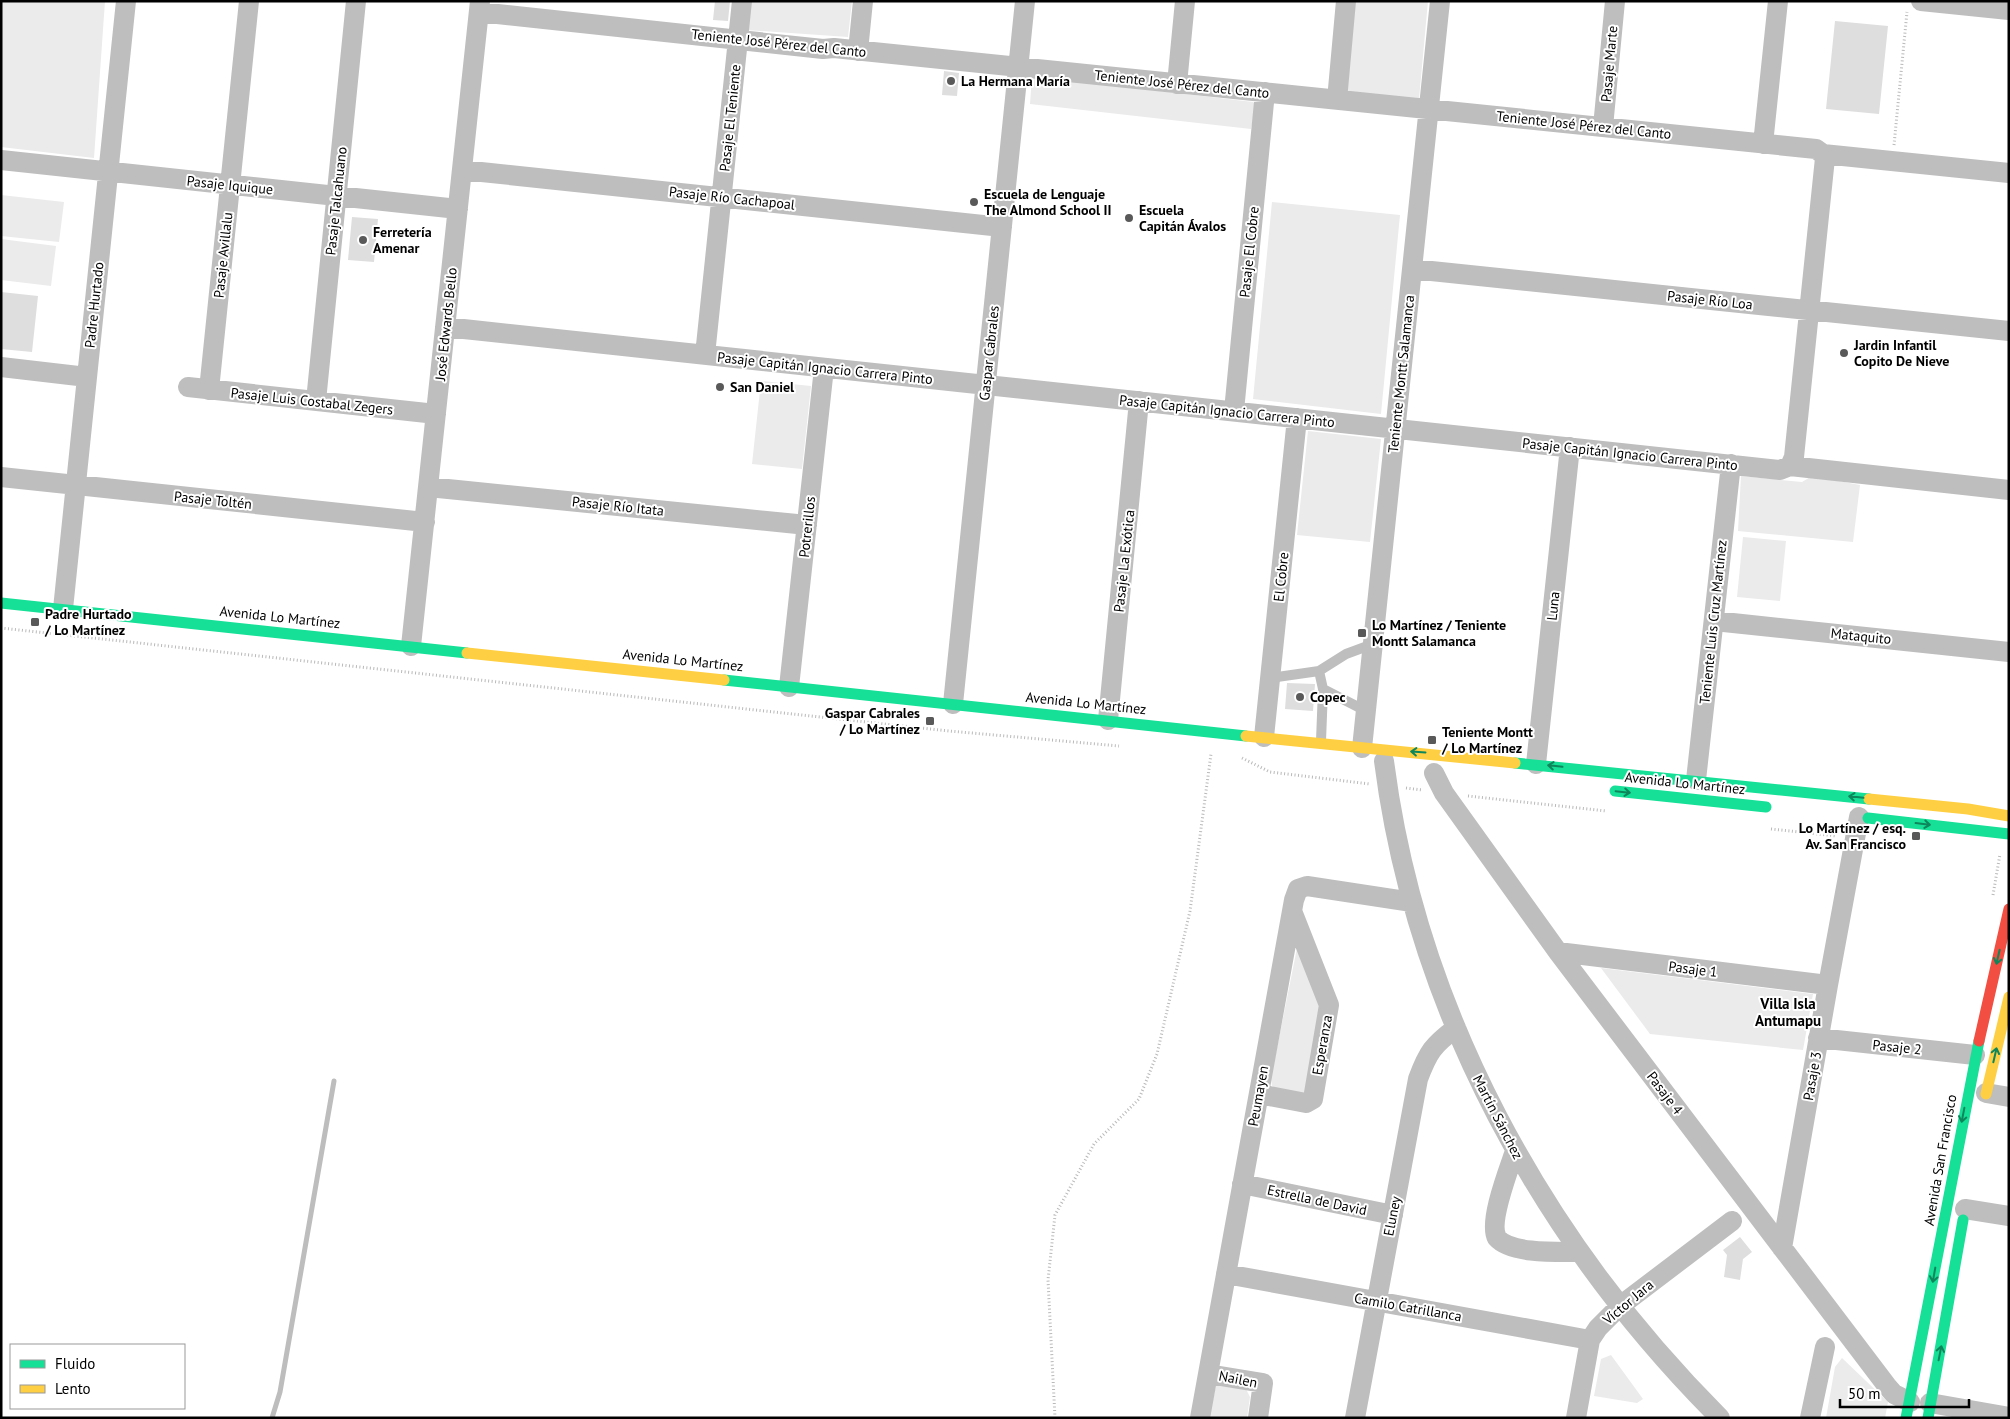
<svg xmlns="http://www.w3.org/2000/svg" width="2010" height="1419" font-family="'PT Sans',sans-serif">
<rect width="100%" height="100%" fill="#fff"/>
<path fill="#ebebeb" d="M1,1H105L94,158L1,147Z
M747,1H852L848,37L746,30Z
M1352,1H1428L1419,99L1343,91Z
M1032,76L1253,102L1256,105L1251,129L1030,104Z
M1,195L64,202L59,242L1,236Z
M1272,202L1400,215L1381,414L1253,399Z
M1,239L56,246L51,286L1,280Z
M761,381L811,386L802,469L752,464Z
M1308,431L1381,439L1370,542L1297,535Z
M1741,476L1802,482L1812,476L1860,485L1853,542L1738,531Z
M1743,537L1786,541L1780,601L1737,597Z
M1297,948L1322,1007L1309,1091L1303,1095L1279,1090L1272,1086L1271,1078Z
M1601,968L1813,994L1803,1050L1650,1034Z
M1611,1355L1643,1399L1637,1403L1594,1396L1601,1359Z
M1842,1358L1888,1402L1885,1418H1826L1835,1367Z
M1217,1381L1246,1389L1250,1397L1247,1418H1209Z"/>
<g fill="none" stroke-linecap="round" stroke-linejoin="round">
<path stroke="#bdbdbd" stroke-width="5" d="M272,1418L280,1392L334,1081"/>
</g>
<path fill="#dedede" d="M715,1H730L728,21L713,20Z
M1835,21L1888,26L1879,114L1826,109Z
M944,71L959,73L957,96L942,95Z
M352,217L378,219L374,262L348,260Z
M1,292L38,296L32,352L1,349Z
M1287,683L1315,684L1313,711L1285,709Z
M1740,1237L1752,1252L1743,1259L1740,1280L1724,1277L1727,1255L1723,1250Z"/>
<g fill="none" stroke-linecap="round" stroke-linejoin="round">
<path stroke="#b9b9b9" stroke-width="3" stroke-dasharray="1 2.5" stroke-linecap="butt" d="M1894,145L1907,12
M1,628L949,731L1119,746
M1242,758L1270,772L1370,784
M1406,788L1422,790
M1468,796L1606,811
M1771,829L1837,836
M1993,895L2000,854
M1055,1418L1048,1280L1055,1215L1094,1144L1139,1099L1157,1054L1190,911L1211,754"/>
<path stroke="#bebebe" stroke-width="10" d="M1319,671L1323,689L1321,741
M1270,678L1319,671L1346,654L1373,644
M1323,689L1366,711"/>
<path stroke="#bebebe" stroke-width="20" d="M1921,1L2009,10
M479,12L823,49L834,48L1816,149L1823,154
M858,51L863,1
M1177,84L1185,1
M1337,100L1346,1
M1603,127L1615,1
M1763,144L1778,1
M1823,154L2009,173
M1,160L458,209
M462,170L1002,227
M1412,269L2009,331
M445,327L1780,470L1790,466L2009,490
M705,355L742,1
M1,367L87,377
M188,387L436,414
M209,390L249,1
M316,401L356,1
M1234,411L1265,92
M1790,466L1794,457L1825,158L1823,154
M1,477L425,522
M428,487L807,525
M63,609L126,1
M1714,621L2009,652
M411,646L480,1
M789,687L824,368
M953,704L1025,1
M1108,720L1139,401
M1264,737L1297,418
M1362,748L1440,1
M1384,761C1416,1011 1543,1241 1720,1418
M1536,764L1570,447
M1434,773L1444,793L1558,952L1887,1386L1894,1394L1910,1402
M1696,780L1731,464
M1558,952L1828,985
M1818,1038L1975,1055
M1986,1093L2009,1097
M1259,1094L1306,1103L1313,1099L1329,1005L1292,911
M1515,1151C1509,1169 1488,1222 1497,1238C1511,1254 1558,1252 1579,1252
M1242,1184L1393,1215
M1965,1209L2009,1216
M1782,1248L1828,985L1859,817
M1226,1274L1590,1340
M1208,1374L1263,1383L1258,1418
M1930,1403L2009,1417
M1200,1418L1294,900L1298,889L1307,886L1412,902
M1355,1418L1418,1079C1428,1052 1433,1045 1456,1028
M1576,1418L1590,1340L1598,1328L1620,1306L1732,1221
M1810,1418L1825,1347"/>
<path stroke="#16e098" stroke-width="11" d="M1,603L467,653
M724,680L1246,736
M1515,763L1869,799
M1615,791L1766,807
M1868,818L2009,834
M1906,1418L1979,1041
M1928,1418L1963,1220"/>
<path stroke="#ffcf43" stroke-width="11" d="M467,653L724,680
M1246,736L1515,763
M1869,799L1968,809L2009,816
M1986,1094L2009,997"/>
<path stroke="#f24e42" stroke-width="11" d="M1979,1041L2009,909"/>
</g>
<defs><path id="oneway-shaft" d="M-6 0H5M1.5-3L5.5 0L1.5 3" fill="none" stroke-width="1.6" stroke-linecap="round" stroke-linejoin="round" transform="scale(1.25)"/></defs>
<g stroke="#0d865b">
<use href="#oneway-shaft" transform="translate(1418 752) rotate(-176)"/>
<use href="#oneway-shaft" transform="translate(1555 766) rotate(-174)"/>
<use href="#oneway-shaft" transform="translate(1623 792) rotate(6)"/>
<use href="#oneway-shaft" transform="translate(1856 797) rotate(-174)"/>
<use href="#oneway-shaft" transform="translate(1923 824) rotate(7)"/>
<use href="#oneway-shaft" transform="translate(1998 957) rotate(103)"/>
<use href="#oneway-shaft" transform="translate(1995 1055) rotate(-77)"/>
<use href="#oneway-shaft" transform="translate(1963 1115) rotate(101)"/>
<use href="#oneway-shaft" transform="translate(1934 1275) rotate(100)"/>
<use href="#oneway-shaft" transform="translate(1940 1353) rotate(-79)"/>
</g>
<g fill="#595959" stroke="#fff" stroke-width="2">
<circle cx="951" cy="81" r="5"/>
<circle cx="974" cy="202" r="5"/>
<circle cx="1129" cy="218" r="5"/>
<circle cx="363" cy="240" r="5"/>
<circle cx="1844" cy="353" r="5"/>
<circle cx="720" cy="387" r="5"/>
<rect x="30" y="617" width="10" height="10" rx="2.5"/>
<rect x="1357" y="628" width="10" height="10" rx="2.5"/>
<circle cx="1300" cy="697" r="5"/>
<rect x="925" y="716" width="10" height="10" rx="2.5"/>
<rect x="1427" y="735" width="10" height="10" rx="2.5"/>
<rect x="1911" y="831" width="10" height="10" rx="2.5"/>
</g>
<g text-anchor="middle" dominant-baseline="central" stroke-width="4" stroke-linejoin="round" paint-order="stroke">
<g font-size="14" fill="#000" stroke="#fff">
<text transform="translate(779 43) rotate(6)">Teniente José Pérez del Canto</text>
<text transform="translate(1609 64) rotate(-85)">Pasaje Marte</text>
<text transform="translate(1182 84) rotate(6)">Teniente José Pérez del Canto</text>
<text transform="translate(730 118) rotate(-84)">Pasaje El Teniente</text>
<text transform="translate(1584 125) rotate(6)">Teniente José Pérez del Canto</text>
<text transform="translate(230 185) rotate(6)">Pasaje Iquique</text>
<text transform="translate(732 198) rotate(6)">Pasaje Río Cachapoal</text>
<text transform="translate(336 201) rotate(-84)">Pasaje Talcahuano</text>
<text transform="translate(1249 252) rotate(-84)">Pasaje El Cobre</text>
<text transform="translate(223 255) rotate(-84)">Pasaje Avillalu</text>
<text transform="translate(1710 300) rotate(6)">Pasaje Río Loa</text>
<text transform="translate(94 305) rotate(-84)">Padre Hurtado</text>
<text transform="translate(446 324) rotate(-84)">José Edwards Bello</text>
<text transform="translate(989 353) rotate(-84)">Gaspar Cabrales</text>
<text transform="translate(825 368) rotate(6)">Pasaje Capitán Ignacio Carrera Pinto</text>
<text transform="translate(1401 374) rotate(-84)">Teniente Montt Salamanca</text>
<text transform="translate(312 401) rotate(6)">Pasaje Luis Costabal Zegers</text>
<text transform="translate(1227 411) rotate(6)">Pasaje Capitán Ignacio Carrera Pinto</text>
<text transform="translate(1630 454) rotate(6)">Pasaje Capitán Ignacio Carrera Pinto</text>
<text transform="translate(213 500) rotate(6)">Pasaje Toltén</text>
<text transform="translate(618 506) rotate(6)">Pasaje Río Itata</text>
<text transform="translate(807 527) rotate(-84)">Potrerillos</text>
<text transform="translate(1124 561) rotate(-84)">Pasaje La Exótica</text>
<text transform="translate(1281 577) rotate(-84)">El Cobre</text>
<text transform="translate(1553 606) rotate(-84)">Luna</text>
<text transform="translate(280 617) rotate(6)">Avenida Lo Martínez</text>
<text transform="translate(1713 622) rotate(-84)">Teniente Luis Cruz Martínez</text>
<text transform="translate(1861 636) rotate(6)">Mataquito</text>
<text transform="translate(683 660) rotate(6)">Avenida Lo Martínez</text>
<text transform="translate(1086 703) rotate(6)">Avenida Lo Martínez</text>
<text transform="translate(1685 783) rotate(6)">Avenida Lo Martínez</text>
<text transform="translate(1693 969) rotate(7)">Pasaje 1</text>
<text transform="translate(1322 1045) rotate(-80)">Esperanza</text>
<text transform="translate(1897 1047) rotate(6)">Pasaje 2</text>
<text transform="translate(1812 1076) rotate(-80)">Pasaje 3</text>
<text transform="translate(1665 1093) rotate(53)">Pasaje 4</text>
<text transform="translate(1258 1096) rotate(-80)">Peumayen</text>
<text transform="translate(1498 1117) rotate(63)">Martín Sánchez</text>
<text transform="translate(1940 1160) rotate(-80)">Avenida San Francisco</text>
<text transform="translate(1317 1200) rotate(12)">Estrella de David</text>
<text transform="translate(1392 1216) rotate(-79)">Eluney</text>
<text transform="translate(1628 1302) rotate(-40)">Víctor Jara</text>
<text transform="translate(1408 1307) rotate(10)">Camilo Catrillanca</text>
<text transform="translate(1238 1379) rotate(11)">Nailen</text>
</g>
<g font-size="14" font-weight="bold" fill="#000" stroke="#fff" text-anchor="start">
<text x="961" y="81">La Hermana María</text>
<text x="984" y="194">Escuela de Lenguaje<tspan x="984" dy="16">The Almond School II</tspan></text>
<text x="1139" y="210">Escuela<tspan x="1139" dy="16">Capitán Ávalos</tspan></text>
<text x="373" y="232">Ferretería<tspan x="373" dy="16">Amenar</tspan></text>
<text x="1854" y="345">Jardin Infantil<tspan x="1854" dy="16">Copito De Nieve</tspan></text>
<text x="730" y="387">San Daniel</text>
<text x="45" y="614">Padre Hurtado<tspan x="45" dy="16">/ Lo Martínez</tspan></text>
<text x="1372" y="625">Lo Martínez / Teniente<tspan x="1372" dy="16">Montt Salamanca</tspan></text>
<text x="1310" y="697">Copec</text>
<text x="920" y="713" text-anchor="end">Gaspar Cabrales<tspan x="920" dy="16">/ Lo Martínez</tspan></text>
<text x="1442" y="732">Teniente Montt<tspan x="1442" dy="16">/ Lo Martínez</tspan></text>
<text x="1906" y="828" text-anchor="end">Lo Martínez / esq.<tspan x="1906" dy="16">Av. San Francisco</tspan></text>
</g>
<g font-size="15" font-weight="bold" fill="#000" stroke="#fff">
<text x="1788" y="1003">Villa Isla<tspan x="1788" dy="17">Antumapu</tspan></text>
</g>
</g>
<rect width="2010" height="1419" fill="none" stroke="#000000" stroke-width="5"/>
<rect x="10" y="1344" width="175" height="65" fill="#ffffff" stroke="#999999"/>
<rect x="20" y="1360" width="25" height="8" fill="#16e098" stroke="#999999"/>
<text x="55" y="1369" font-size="15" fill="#000000">Fluido</text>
<rect x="20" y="1385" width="25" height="8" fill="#ffcf43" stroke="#999999"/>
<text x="55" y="1394" font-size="15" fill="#000000">Lento</text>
<path d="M1840 1399v8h129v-8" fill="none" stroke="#000000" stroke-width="2.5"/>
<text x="1848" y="1399" font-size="15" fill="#000000" stroke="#ffffff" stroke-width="4" paint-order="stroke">50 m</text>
</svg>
